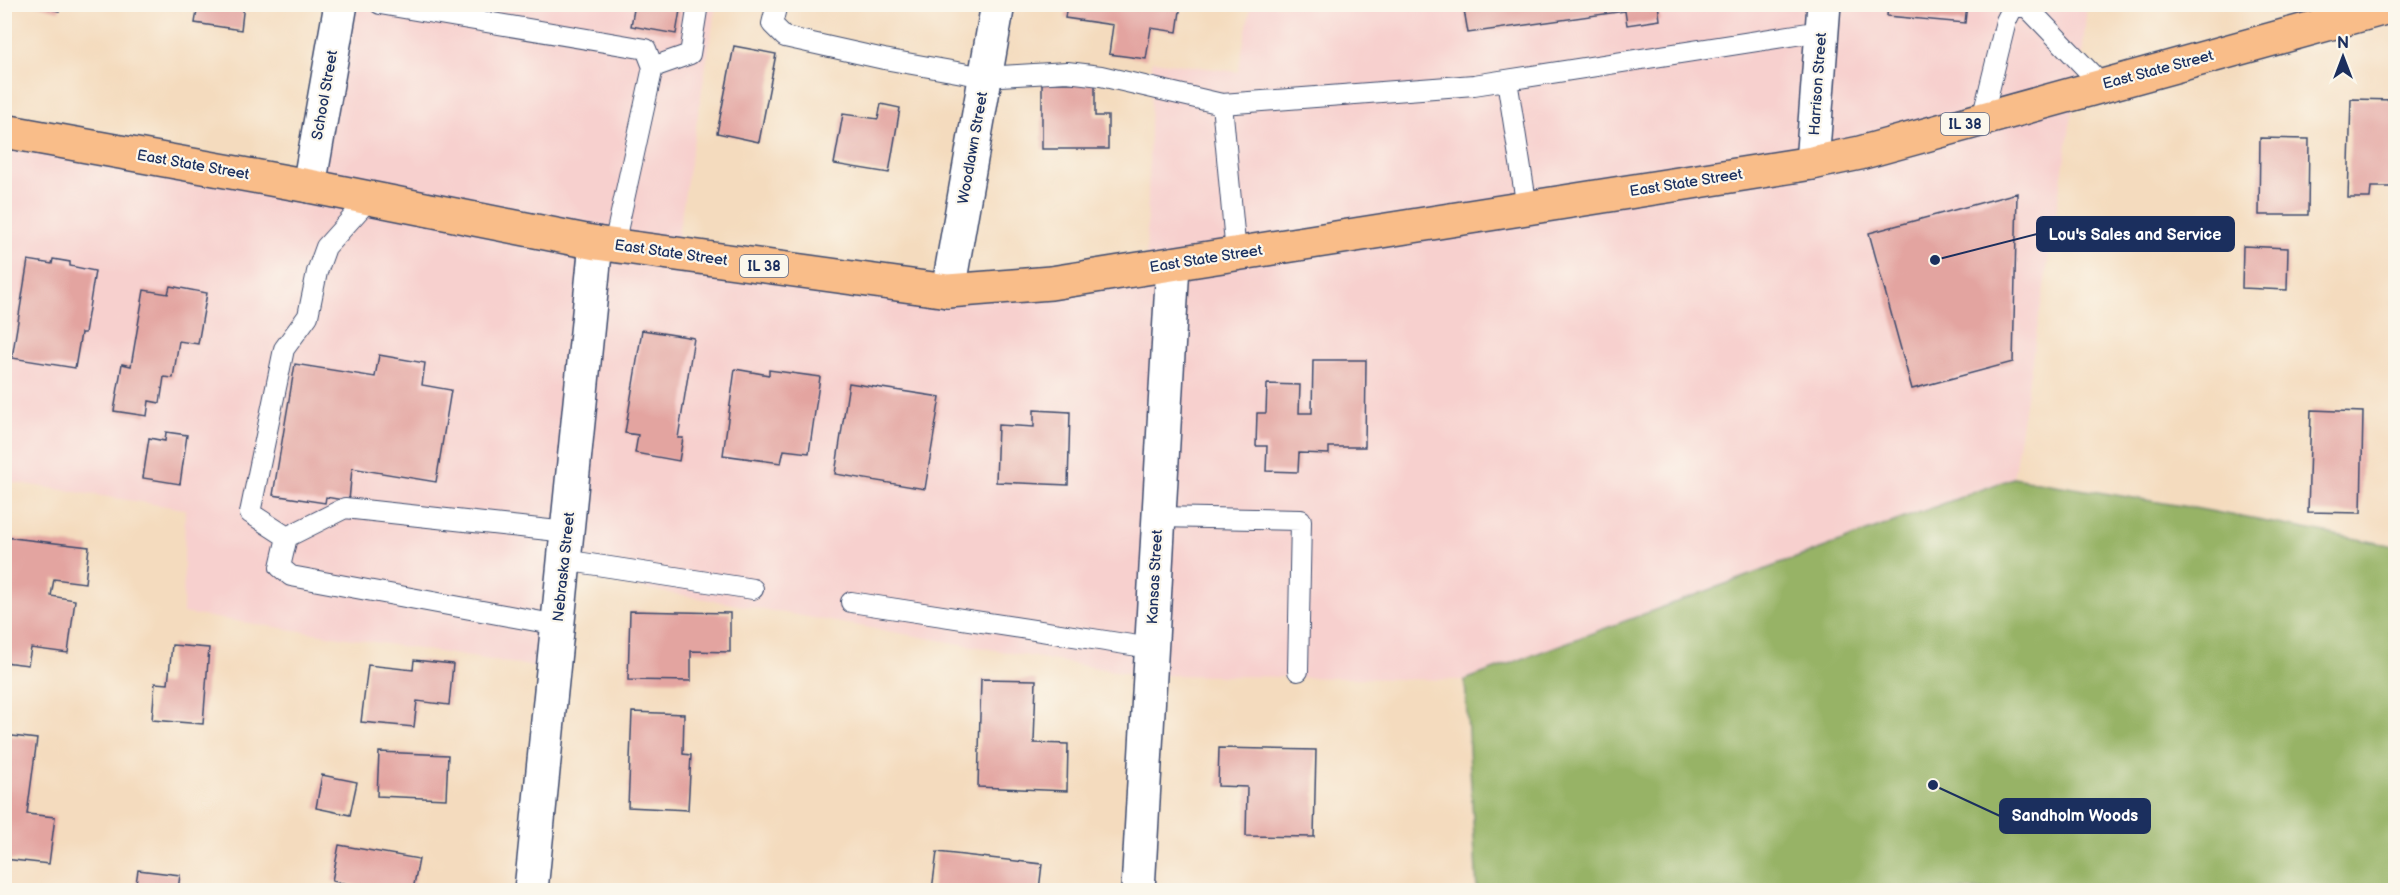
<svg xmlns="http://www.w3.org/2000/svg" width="2400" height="895" font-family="'Balsamiq Sans',sans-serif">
<rect width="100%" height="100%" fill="#fbf7ec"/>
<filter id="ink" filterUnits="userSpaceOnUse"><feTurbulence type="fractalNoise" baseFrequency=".0167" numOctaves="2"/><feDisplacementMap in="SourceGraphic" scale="12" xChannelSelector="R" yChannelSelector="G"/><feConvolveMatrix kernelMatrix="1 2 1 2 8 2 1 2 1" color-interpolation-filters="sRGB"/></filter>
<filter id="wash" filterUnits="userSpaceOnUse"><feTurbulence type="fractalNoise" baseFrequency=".008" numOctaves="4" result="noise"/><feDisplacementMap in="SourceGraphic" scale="24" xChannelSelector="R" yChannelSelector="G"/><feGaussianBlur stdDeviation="1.35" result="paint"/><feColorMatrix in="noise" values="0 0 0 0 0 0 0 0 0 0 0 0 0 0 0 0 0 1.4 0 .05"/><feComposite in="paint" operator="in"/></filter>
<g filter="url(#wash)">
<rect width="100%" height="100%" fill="#f4dbbe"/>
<path fill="#f7d0ce" d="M350,5H716L676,247L319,180Z
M1251,5H1816L1808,155L1146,262L1152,61L1238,72Z
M1832,5H2087L2080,80L1821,151Z
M2074,102L2013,478L1465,680L1160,675L1184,273Z
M4,140L947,301L1162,274L1137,675L574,576L544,668L183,613L185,509L5,481Z"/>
<path fill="#97b366" stroke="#597162" stroke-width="1.5" d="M2013,478L2194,508L2395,546V890H1477L1465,680Z"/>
<g id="blocks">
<path fill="#e3a4a0" d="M32,4H60L59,11Z
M198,4H244L241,30L195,23Z
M635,4H681L676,34L631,26Z
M1067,4H1181L1177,32L1151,28L1146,59L1109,54L1113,25L1065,18Z
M1463,4H1658L1660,20L1627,25L1625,11L1468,33Z
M1888,4H1967L1965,23L1887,16Z
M734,46L776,54L759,142L717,133Z
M1042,83H1095V116H1108V149H1042Z
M2351,99L2396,100V187H2371L2370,198H2348Z
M881,104L900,108L889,173L834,164L843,114L878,119Z
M2260,138L2309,139L2308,215H2259Z
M2017,193L2013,362L1912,389L1869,233Z
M2243,246L2288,248L2287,290L2242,288Z
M53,259L70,262V266L95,271L85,333H81L75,368L12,358L28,260L52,264Z
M170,286L207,293L198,344L179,341L173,378L164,377L160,403L149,401L147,416L114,411L122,364L131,366L144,290L168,294Z
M642,330L694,338L678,438H683L679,461L635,453L638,435L625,433Z
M379,355L425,363L422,385L451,390L436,482L352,468L349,501L326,497L325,503L273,495L295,364L375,377Z
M1313,360H1366L1365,447H1329V454L1299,453L1298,472L1266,471L1267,446H1256L1257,413H1266L1267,384L1300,385L1299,413H1312Z
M735,369L769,375V370L820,377L809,453L784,450L781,463L723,455Z
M849,383L940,397L925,489L835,474Z
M1034,410L1070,412L1068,485L996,482L998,425L1034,427Z
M2311,410L2363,412L2361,513L2308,512Z
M166,432L187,435L180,484L143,478L149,438L165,441Z
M4,537L89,547L85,583L54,579L51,596L75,600L68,653L31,648L28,665L4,662Z
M630,611L730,613V652L691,651V681L628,680Z
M172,645L209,648L203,724L152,720L155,683L168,684Z
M414,660L453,664L449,705L417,701L414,727L361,722L368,665L413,670Z
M981,679L1036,680L1034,743L1068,744L1067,791L978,787Z
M632,712L684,714L683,754L691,755L688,810L628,807Z
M4,735L37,739L27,814L55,817L49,864L4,859Z
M1219,748L1316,750L1314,837L1246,836L1247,787L1218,786Z
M379,752L448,755L446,799L377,796Z
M322,775L357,782L350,815L316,808Z
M339,845L419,859L413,890H380L332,881Z
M937,852L1042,864L1039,890H932Z
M138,870L180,875L178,890H135Z"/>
</g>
</g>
<g filter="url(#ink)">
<use href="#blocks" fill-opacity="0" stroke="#3c496c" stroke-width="1.5"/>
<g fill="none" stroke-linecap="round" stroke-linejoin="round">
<defs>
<path id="service" d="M380,4L646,49L653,67L614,245
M777,4L772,24L785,37L884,59L985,77L1067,72L1101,76L1222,104
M653,67L690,54L698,4
M1507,80L1527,208
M1982,119L2006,21L2013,7H2027L2103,86
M1236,254L1222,104L1474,85L1821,31
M1159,517L1301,520L1298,671
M287,537L250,513L284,349L308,316L317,272L326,247L370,198
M564,560L753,589
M851,602L1151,648
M558,625L291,576L280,567L287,537L345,508L567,532"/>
<path id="minor" d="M1812,163L1824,4
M309,186L341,4
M948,291L998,4
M531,890L596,243
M1138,890L1173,264"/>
<path id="primary" d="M4,131L309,186L596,243L948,291L1051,283L1812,163L1860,153L2396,5"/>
</defs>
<use href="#service" stroke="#3c496c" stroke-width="22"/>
<use href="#minor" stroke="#3c496c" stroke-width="36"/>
<use href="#primary" stroke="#3c496c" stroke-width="36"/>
<use href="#service" stroke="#fff" stroke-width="20"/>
<use href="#minor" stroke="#fff" stroke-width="33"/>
<use href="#primary" stroke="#f9bd89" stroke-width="33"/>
</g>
</g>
<g text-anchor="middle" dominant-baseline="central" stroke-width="4.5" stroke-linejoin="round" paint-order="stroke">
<g fill="#fbf7ec" stroke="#5e6b89" stroke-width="1.5">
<rect x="1941" y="113" width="48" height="22" rx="4.5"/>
<rect x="740" y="255" width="48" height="22" rx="4.5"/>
</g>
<g font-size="14" font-weight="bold" fill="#1b2f5e">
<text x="1965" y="124">IL 38</text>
<text x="764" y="266">IL 38</text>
</g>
<g font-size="15" fill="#1b2f5e" stroke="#fbf7ec">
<text transform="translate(2158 70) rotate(-15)">East State Street</text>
<text transform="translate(1818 84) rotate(-86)">Harrison Street</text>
<text transform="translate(325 95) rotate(-80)">School Street</text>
<text transform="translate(973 148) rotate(-80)">Woodlawn Street</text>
<text transform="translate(193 165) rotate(10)">East State Street</text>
<text transform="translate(1686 183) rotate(-9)">East State Street</text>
<text transform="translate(671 253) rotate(8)">East State Street</text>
<text transform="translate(1206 259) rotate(-9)">East State Street</text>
<text transform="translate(564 567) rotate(-84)">Nebraska Street</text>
<text transform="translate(1155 577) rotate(-87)">Kansas Street</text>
</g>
</g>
<path fill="none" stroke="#1b2f5e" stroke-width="2" d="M1935 260L2037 234M1933 785L2000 816"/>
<g fill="#1b2f5e" stroke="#fbf7ec" stroke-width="2">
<circle cx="1935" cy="260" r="6"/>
<circle cx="1933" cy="785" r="6"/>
</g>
<g fill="#1b2f5e" stroke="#1b2f5e" stroke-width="2">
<rect x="2037" y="217" width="197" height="34" rx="6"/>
<rect x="2000" y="799" width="150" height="34" rx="6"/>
</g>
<g font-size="16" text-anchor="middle" font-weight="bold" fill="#fff">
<text x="2135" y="240">Lou's Sales and Service</text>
<text x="2075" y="821">Sandholm Woods</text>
</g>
<rect width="2400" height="895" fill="none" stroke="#fbf7ec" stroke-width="24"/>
<g transform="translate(2343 57)" stroke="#fbf7ec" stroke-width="4.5" paint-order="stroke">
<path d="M0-4.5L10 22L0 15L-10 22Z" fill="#1b2f5e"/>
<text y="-9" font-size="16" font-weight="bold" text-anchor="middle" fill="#1b2f5e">N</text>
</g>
</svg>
